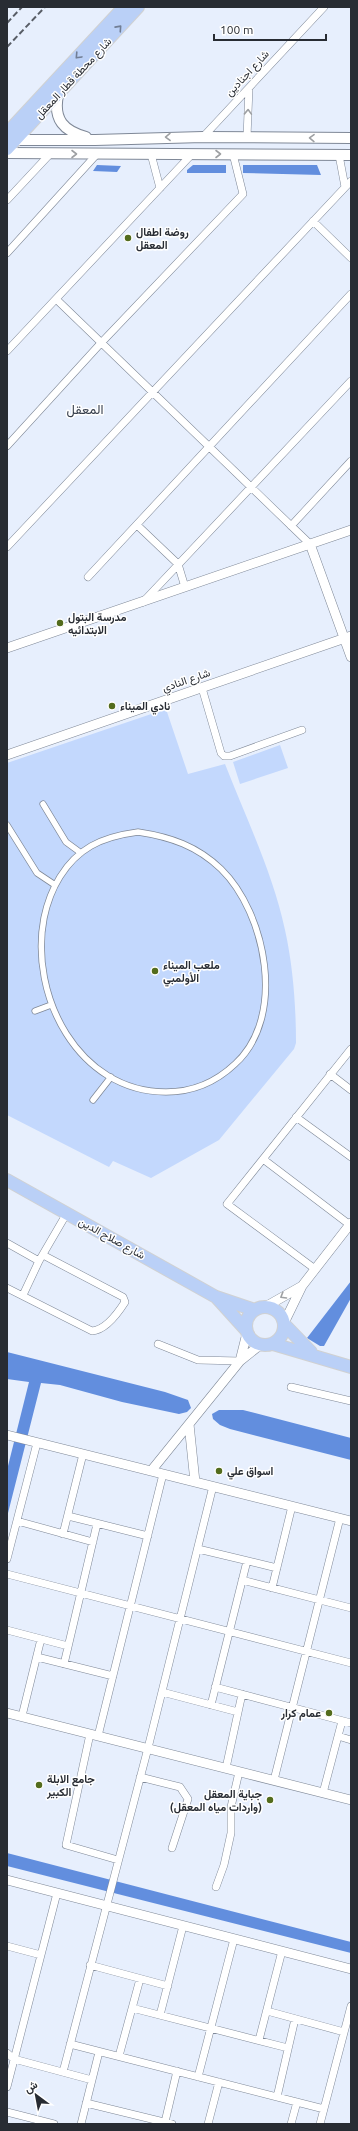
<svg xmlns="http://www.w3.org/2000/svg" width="358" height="2131" font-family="Ubuntu,Vazirmatn,sans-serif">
<rect width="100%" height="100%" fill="#e7effd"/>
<path fill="#c3d8fd" d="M166,709L188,774L225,764C246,818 273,873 285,930C293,966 296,1006 296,1043L294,1049L219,1140L151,1178L113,1161L109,1167L7,1115V763Z
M280,745L288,768L240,784L233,762Z"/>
<path fill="#628ede" d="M97,165L121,166L117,172L93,171Z
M193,165H226V173H187V170Z
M243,165H317L321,175L243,173Z
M351,1281V1298L324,1346H320L307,1338Z
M7,1352L165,1392L188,1400L191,1408L187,1412L179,1414L122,1402L60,1385L41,1383L7,1517V1470L29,1382L7,1379Z
M219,1410H243L351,1438V1460L230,1429L220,1425L213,1419L212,1414Z
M7,1853L351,1942V1953L7,1866Z"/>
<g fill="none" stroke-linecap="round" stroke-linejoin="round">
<defs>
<path id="pedestrian" d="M43,804L66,842L81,853
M7,825L37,873L55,885
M138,832C171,837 197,846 221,869C266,913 287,1017 235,1064C216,1082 192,1092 166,1092C78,1092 29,995 44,918C50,889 65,861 91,846C105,838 123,834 138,832Z
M35,1011L51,1005
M93,1100L111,1077"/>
<path id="minor" d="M203,137L324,7
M247,137L249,88
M151,154L160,188
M339,155L345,187
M7,200L50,154
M313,221L351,258
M7,253L97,154
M56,299L310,544
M7,351L192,154
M7,446L101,343L243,194L233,154
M137,525L178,564L185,587
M291,526L351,461
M7,547L351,181
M88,577L351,294
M143,602L351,381
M202,688L221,753L224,756H230L302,730
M330,1074L351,1090
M296,1117L351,1157
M263,1159L350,1225
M7,1243L39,1261
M315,1269L227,1204L351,1049
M7,1288L92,1331C106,1330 118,1313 125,1302L123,1297L43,1255
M23,1295L39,1261L67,1213
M158,1344L198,1360L240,1361
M291,1387L351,1401
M68,1516L148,1536
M17,1521L93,1542
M63,1534L83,1454
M198,1549L277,1568
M7,1559L37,1443
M7,1574L351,1663
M242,1580L351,1608
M272,1588L292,1506
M7,1630L68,1646
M37,1657L113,1676
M64,1664L97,1524
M215,1687L351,1723
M162,1692L238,1712
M211,1705L247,1561
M22,1716L41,1639
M90,1734L66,1845L118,1860
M98,1736L163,1474
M338,1736L351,1740
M226,1768L242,1694
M140,1777L180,1787L188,1799L172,1848
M274,1780L340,1518
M323,1793L342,1721
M216,1887L224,1865L231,1833V1807L239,1772
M7,1946L41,1955
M90,1965L168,1986
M132,2008L288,2048
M267,2011L344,2032
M160,2015L183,1926
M259,2040L282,1951
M70,2044L324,2109
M7,2053L14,2059L92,2080
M119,2056L140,1979
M63,2072L148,1748L213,1486
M198,2077L234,1939
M7,2087L57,1893
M277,2097L295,2019
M86,2103L172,2124
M7,2112L54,2124
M165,2122L177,2071
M81,2124L99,2052
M208,2124L219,2082
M291,2124L297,2102
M320,2124L351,2006"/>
<path id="tertiary" d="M310,544L351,657
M7,648L351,530
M7,755L351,636
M265,1307L302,1286
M284,1323L302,1286L351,1223
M240,1361L247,1333
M189,1424L195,1482
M7,1435L351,1521
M151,1471L240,1361L260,1345
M7,1713L351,1800
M7,1880L351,1969"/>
<path id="secondary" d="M58,95C53,120 64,131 86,137
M16,140H95L203,137L351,138
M7,153L351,155"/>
<path id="primary" d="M7,133L124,7
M7,149L138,7
M7,1180L216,1297L255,1310
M217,1298L246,1330
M246 1326a19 19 0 1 1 38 0a19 19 0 1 1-38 0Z
M284,1324L311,1352
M273,1344L351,1367"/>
</defs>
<use href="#pedestrian" stroke="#7f8897" stroke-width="7"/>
<use href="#minor" stroke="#7f8897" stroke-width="8"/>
<use href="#tertiary" stroke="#7f8897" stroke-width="10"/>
<use href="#secondary" stroke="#7f8897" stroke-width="12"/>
<use href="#primary" stroke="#d0d1d2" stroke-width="14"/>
<use href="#pedestrian" stroke="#fff" stroke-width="5.5"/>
<use href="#minor" stroke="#fff" stroke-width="7"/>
<use href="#tertiary" stroke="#fff" stroke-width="9"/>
<use href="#secondary" stroke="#fff" stroke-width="10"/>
<use href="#primary" stroke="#bad0f7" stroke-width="12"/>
<path stroke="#585d66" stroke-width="2" stroke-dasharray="6 3" stroke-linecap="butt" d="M7,23L22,7
M7,47L45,7"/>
</g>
<defs><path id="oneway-chevron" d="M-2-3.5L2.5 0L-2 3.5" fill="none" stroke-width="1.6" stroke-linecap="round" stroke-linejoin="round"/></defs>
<g stroke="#717e95">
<use href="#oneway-chevron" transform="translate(119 28) rotate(-48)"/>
<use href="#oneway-chevron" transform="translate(78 56) rotate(133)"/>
</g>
<g stroke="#9ea0a3">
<use href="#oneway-chevron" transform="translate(248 112) rotate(-88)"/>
<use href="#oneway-chevron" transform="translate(168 137) rotate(179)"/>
<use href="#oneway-chevron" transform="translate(312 138) rotate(-179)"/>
<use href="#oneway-chevron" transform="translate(74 154)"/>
<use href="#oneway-chevron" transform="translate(218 154)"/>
<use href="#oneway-chevron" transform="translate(283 1296) rotate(149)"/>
</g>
<g fill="#536c1d" stroke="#fff" stroke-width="1.5">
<circle cx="128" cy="238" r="4"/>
<circle cx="60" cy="623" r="4"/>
<circle cx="112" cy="706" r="4"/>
<circle cx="155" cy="971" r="4"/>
<circle cx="219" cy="1471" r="4"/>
<circle cx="329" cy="1713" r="4"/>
<circle cx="39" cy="1785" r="4"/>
<circle cx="270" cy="1800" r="4"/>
</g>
<g text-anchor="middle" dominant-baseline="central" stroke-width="3" stroke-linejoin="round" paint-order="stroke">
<g font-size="11" fill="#282c33" stroke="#fff">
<text transform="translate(247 73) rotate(-47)">شارع اجنادين</text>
<text transform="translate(73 78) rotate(-47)">شارع محطة قطار المعقل</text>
<text transform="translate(186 680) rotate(-19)">شارع النادي</text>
<text transform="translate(112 1238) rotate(29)">شارع صلاح الدين</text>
</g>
<g font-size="11" font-weight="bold" fill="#282c33" stroke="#fff" text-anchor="start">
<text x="136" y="232">روضة اطفال<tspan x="136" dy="13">المعقل</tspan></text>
<text x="68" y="617">مدرسة البتول<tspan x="68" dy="13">الابتدائيه</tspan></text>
<text x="120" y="706">نادي الميناء</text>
<text x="163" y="965">ملعب الميناء<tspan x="163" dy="13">الأولمبي</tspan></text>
<text x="227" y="1471">اسواق علي</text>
<text x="321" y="1713" text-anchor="end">عمام كرار</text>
<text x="47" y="1779">جامع الابلة<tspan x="47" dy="13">الكبير</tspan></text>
<text x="262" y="1794" text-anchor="end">جباية المعقل<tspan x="262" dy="13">(واردات مياه المعقل)</tspan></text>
</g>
<g font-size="13" fill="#333b49" stroke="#fff">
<text x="85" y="409">المعقل</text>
</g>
</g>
<rect width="358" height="2131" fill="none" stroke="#282c33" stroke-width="16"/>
<g transform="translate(36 2095) rotate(328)" stroke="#ffffff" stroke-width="3" paint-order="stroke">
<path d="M0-3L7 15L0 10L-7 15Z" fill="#282c33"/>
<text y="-6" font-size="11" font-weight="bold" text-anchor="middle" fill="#282c33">ش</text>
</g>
<path d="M214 34v6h112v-6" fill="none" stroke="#282c33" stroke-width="2"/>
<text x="220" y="34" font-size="12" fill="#282c33" stroke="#ffffff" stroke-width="3" paint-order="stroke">100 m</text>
</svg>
